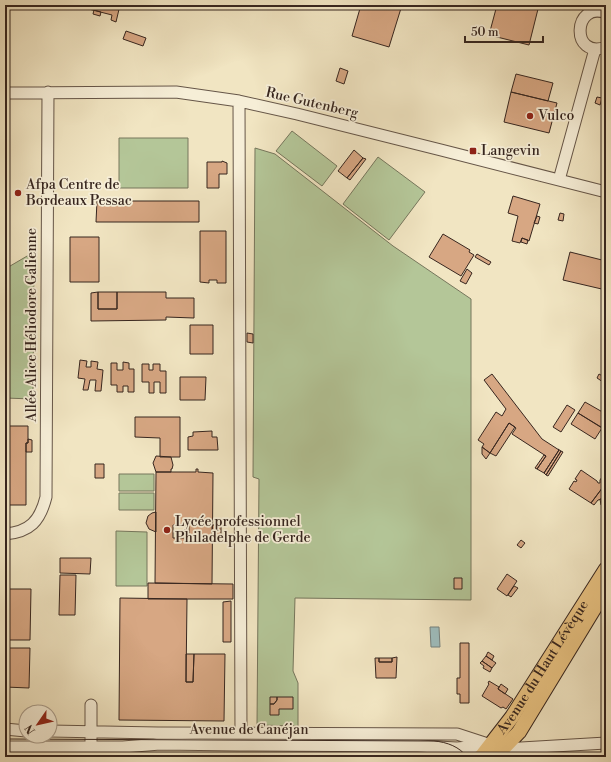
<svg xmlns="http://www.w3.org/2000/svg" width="611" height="762" font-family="'Libre Bodoni',serif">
<rect width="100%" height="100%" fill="#f1e5c2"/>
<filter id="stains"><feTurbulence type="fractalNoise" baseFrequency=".005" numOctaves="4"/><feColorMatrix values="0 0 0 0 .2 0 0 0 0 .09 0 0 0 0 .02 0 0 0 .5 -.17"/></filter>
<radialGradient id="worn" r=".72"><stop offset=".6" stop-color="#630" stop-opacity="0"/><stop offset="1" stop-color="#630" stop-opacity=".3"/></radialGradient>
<path fill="#b4c698" stroke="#76765c" d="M292,131L337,166L322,186L276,151Z
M119,138H188V188H119Z
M255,148L275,154L393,246L471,299V600L295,598L293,671L298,683V726L257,725L259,479L253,477Z
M378,157L425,192L389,240L343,204Z
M34,252L33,399L5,398V269Z
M119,474H154V491H119Z
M119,493H154V510H119Z
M116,531L147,532V586H116Z"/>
<path fill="#9ebdbd" stroke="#75817e" d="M430,627H439L440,647H431Z"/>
<path fill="#d7a783" stroke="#37261f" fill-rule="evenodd" d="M73,5H120L116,22L111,20L112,15Z
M361,5H402L389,47L352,36Z
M497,5H539L529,45L489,35Z
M94,10L101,12L100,16L93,14Z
M126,31L146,38L143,46L123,39Z
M340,68L348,71L344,84L336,81Z
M516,74L553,83L548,101L511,92Z
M511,92L557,103L549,133L504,122Z
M597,97L602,98L600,105L595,103Z
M354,150L363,158L347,178L338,171Z
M363,158L366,159L350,180L347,178Z
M222,161L227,163V174H219V188H207V162H222Z
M513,196L540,204L529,241L522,238L520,243L512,241L518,216L508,213Z
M97,201H199V222H96Z
M560,213L564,214L563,221L558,220Z
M537,216L540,217L538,224L534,223Z
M200,231H226V283H217V280H209V283L200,282Z
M443,234L470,250L469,252L474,255L461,276L429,257Z
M70,237H99V282H70Z
M522,238L528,240L527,244L521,242Z
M570,252L606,261V290L563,280Z
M477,254L491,262L489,265L475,257Z
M467,269L472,273L466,284L460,281Z
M98,292H117V309H98Z
M98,292V309H117V292H166V298H194V318L166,317V320L91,321V293Z
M190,325H213V354H190Z
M247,333L253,334V343L247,342Z
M80,360L87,361L86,367H91V361L98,362L97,369L103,370L101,391H95L96,380H90L88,390H83L85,379L78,378Z
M123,362L129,363V369H134V392H128V386H123V392H117V385H111V363H117V370H123Z
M142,364H149V370H153V364H160V371H166V393H160V382H154V393H149V382H142Z
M492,374L542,439L559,450L544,473L537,469L546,456L512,434L516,428L509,423L490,453L482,447L484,444L478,440L496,412L502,416L506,409L484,380Z
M599,374L606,378V384L597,378Z
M180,377H206L205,400H180Z
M585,402L606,414V430L578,413Z
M567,405L575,410L561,432L553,427Z
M578,413L602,428L595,439L571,424Z
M135,417H180V457H160V438L135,437Z
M509,423L515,427L496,456L490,453Z
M5,426H28V443H26V505H5Z
M212,431V437H217L218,450H188V437L193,436V432Z
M28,439L32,440V452H26V443H28Z
M482,447L490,453L486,459L482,454Z
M558,449L561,451L546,475L544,473L559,450Z
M561,451L563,452L548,476L546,475Z
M544,455L546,456L537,469L535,468Z
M156,456L171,457L173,465L172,469H171V472H156L153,463Z
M95,464H104V478H95Z
M196,469H198V472L213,473L212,584L155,583L156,472H196ZM173,525L189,526V538H173Z
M581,470L597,481L598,483H600V480L606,471V483L591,503L569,489L574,481L576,482L577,480L575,479Z
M606,483V498L598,500L594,505L591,503Z
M605,498L606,504L601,505L600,499Z
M156,512V532L149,529L146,523L148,516L152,513Z
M212,525H221V537L212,536Z
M521,540L525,543L521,548L517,545Z
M60,558H91L90,574L60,573Z
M507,574L517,581L507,596L497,589Z
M60,575H76L75,615H59Z
M454,578H462V589H454Z
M148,583L233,584V599H148Z
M514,586L518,588L511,597L508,595Z
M7,589H31L30,640H6Z
M120,598L187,599L186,682H193L194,654H225L224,721L119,720Z
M231,601V642H223V602Z
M460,643H469V703H460V694H457V678H460Z
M6,648H30L29,688L5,687Z
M488,652L494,656L492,660L486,656Z
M186,654H194L193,682H186Z
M486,656L496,663L492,668L482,661Z
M397,657L396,678H376L375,658H379V662H392V658Z
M379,658H392V662H379Z
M482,661L492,668L490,672L483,668L484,666L480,663Z
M489,681L499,687L498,689L513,699L506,709L503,707L501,708L482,696L489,684L488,683Z
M501,684L508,689L505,694L498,689Z
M270,697H277V700L274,704H270Z
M277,697H293V709H279V715H270V704H274L277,700Z"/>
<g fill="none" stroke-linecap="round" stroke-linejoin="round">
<defs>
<path id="minor" d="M606,13C573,0 570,60 606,47
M5,93L176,92L239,101L297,114L441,150L606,192
M239,101L241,733
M559,180L595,49
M5,534C30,532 40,521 46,497L48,92
M5,729L26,731
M50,731L158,733L452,734H457L503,749L606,743
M5,747H123L160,744L240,745L418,746L457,748L492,745L495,742
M91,757V705"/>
<g id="major">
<path id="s1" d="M481,757L512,717L606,569"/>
<path d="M495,757L519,732L606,589"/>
</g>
</defs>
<use href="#minor" stroke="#665648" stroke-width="13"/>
<use href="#major" stroke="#37261f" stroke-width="16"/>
<use href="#minor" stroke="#f6eed7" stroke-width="11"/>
<use href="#major" stroke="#e8c281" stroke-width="14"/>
<path stroke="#37261f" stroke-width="1" d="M5,739L434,741C447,742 460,747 467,757"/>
</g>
<g fill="#8f2418" stroke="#f6eed7" stroke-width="1.5">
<circle cx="530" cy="116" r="4"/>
<rect x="469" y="147" width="8" height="8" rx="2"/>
<circle cx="18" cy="193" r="4"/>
<circle cx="167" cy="530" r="4"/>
</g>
<g text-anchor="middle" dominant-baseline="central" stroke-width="3.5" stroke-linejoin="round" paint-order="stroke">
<g font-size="14" fill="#37261f" stroke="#f6eed7">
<text transform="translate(312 103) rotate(13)">Rue Gutenberg</text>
<text transform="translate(32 325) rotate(-90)">Allée Alice Héliodore Galienne</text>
<text stroke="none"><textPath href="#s1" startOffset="109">Avenue du Haut Lévèque</textPath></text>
<text x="249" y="730">Avenue de Canéjan</text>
</g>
<g font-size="14" fill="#37261f" stroke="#f6eed7" text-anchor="start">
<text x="538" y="116">Vulco</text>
<text x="481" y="151">Langevin</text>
<text x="26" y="185">Afpa Centre de<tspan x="26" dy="16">Bordeaux Pessac</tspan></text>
<text x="175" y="522">Lycée professionnel<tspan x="175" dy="16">Philadelphe de Gerde</tspan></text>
</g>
</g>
<rect width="611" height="762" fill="none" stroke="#f1e5c2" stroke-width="20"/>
<rect x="6" y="6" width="599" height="750" fill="none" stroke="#37261f" stroke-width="2"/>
<rect x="10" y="10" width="591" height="742" fill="none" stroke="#37261f"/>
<g transform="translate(38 724) rotate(236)"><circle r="19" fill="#f6eed7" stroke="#aa9e8d"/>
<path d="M0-3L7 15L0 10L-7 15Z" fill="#8f2418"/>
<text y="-6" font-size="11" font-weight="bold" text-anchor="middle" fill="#37261f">N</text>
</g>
<path d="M465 36v6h78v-6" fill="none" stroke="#37261f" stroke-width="2"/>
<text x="471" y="36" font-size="12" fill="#37261f" stroke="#f6eed7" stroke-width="3" paint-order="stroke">50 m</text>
<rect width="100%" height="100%" filter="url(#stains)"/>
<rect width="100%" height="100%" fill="url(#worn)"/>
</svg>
